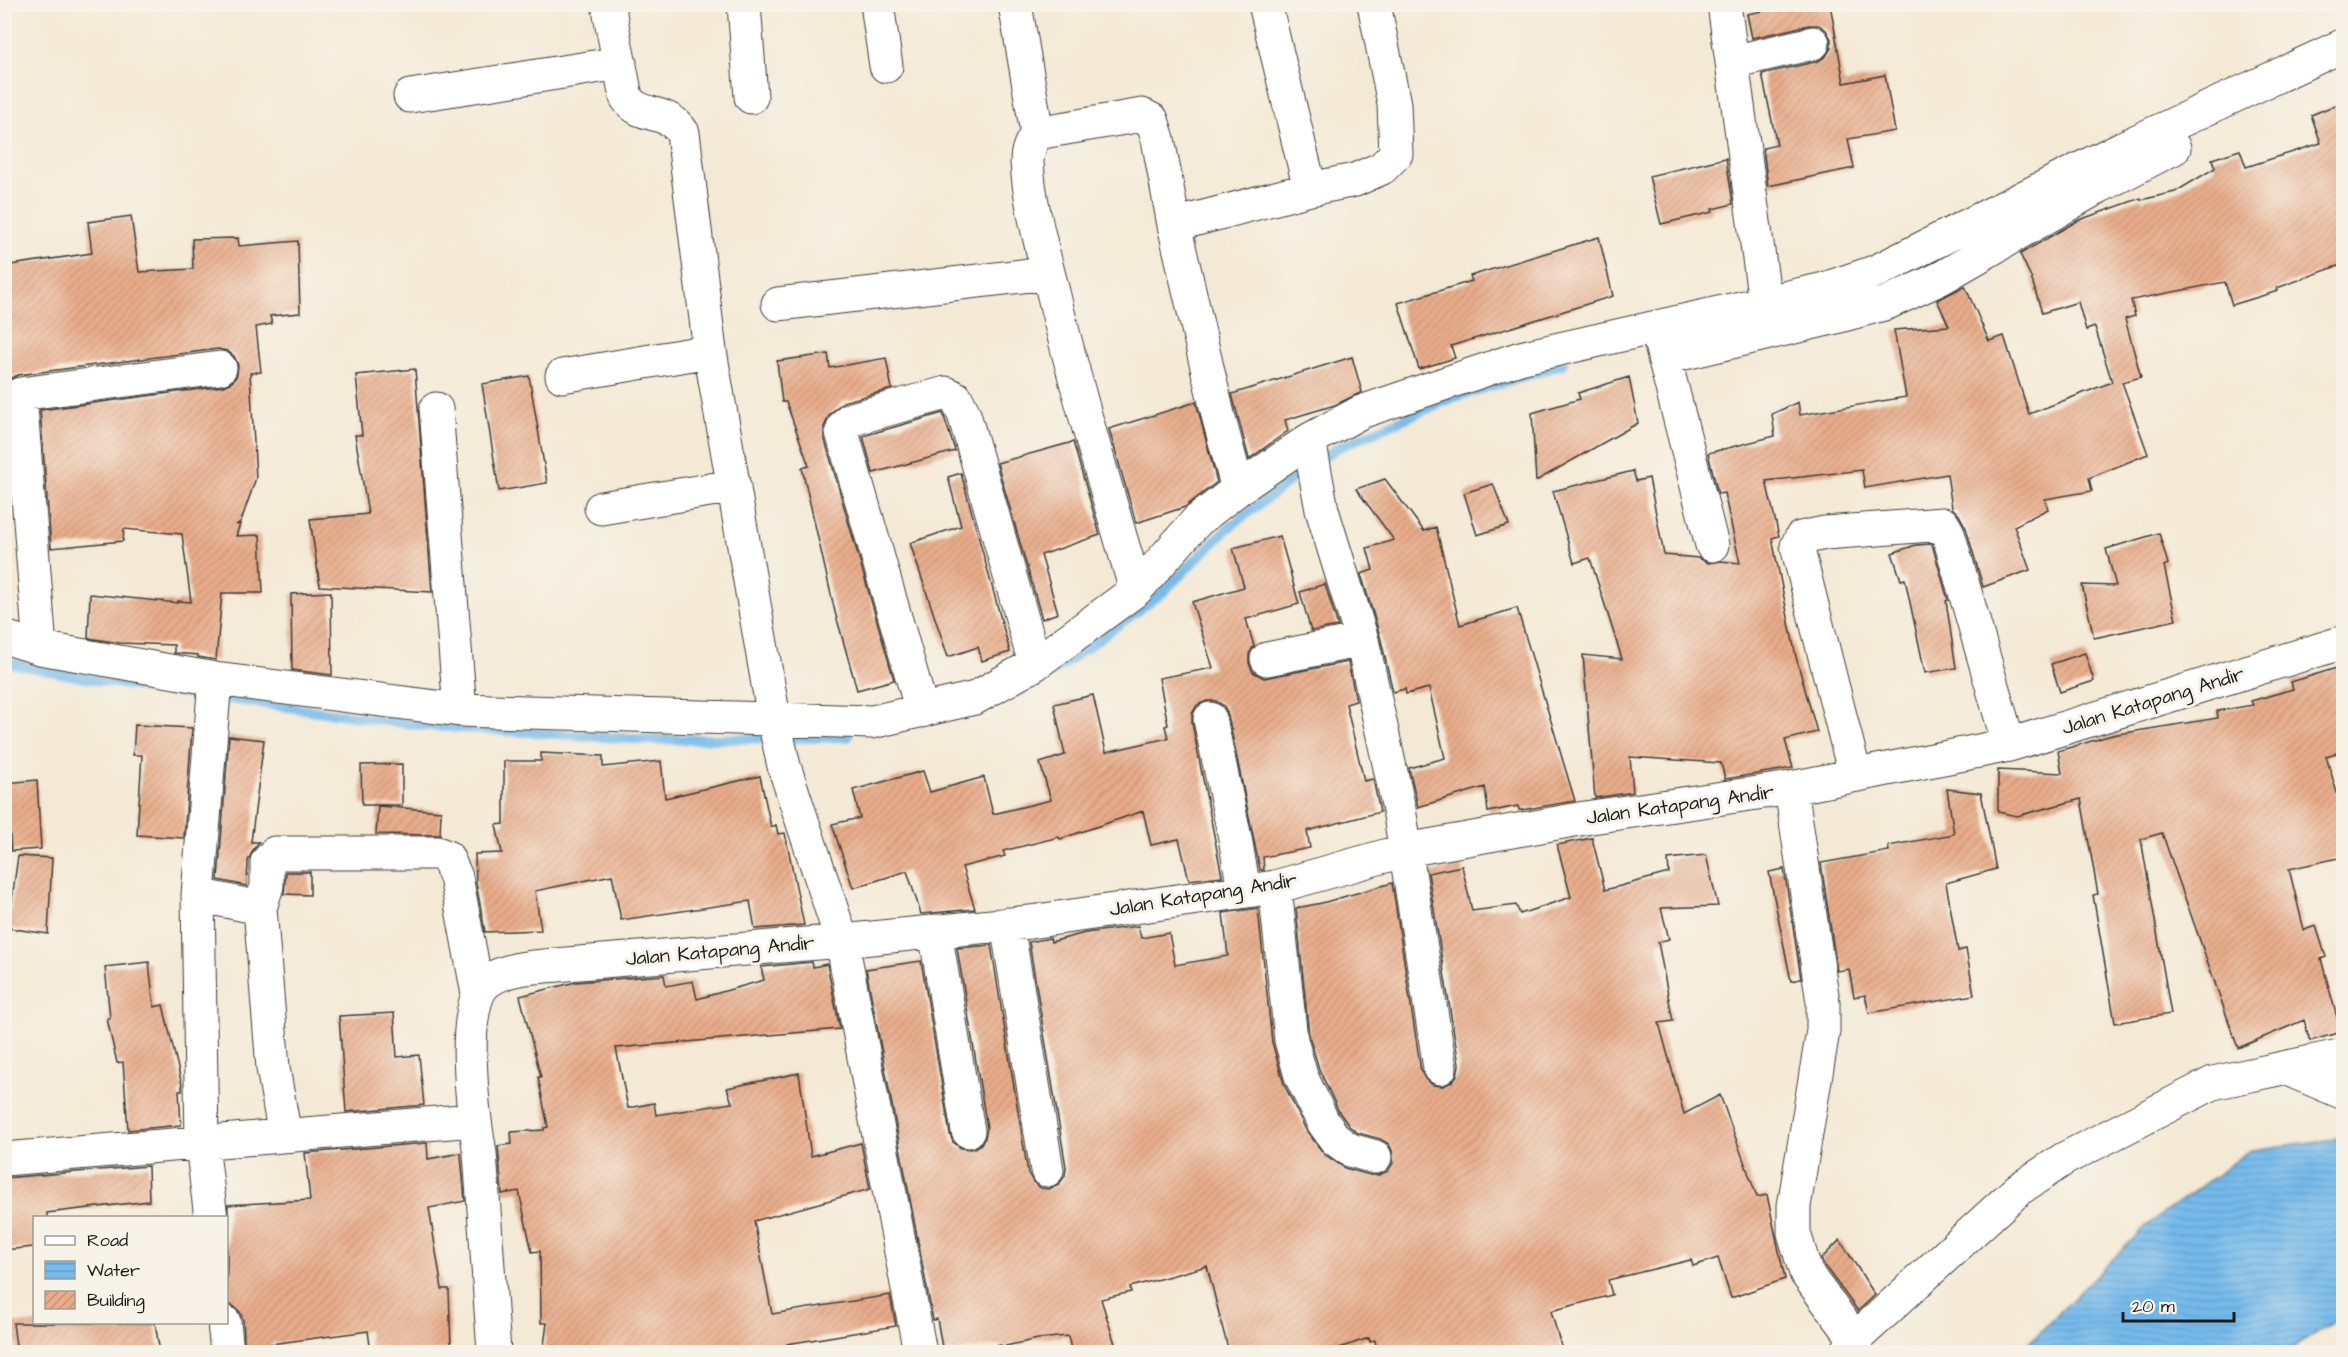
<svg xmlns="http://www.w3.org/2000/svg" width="2348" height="1357" font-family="'Architects Daughter',sans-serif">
<defs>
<pattern id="water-rules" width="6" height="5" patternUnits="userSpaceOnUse" patternTransform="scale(1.5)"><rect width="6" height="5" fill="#74baeb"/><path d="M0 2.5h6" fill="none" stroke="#649fc9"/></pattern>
<pattern id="building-hatch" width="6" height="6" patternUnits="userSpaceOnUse" patternTransform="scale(1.5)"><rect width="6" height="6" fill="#e8ac8a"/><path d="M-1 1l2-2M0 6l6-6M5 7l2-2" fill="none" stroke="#c69376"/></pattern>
</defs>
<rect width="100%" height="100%" fill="#f7f3e8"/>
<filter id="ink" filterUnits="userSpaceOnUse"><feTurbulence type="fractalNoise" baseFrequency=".0167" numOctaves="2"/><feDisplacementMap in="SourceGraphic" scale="12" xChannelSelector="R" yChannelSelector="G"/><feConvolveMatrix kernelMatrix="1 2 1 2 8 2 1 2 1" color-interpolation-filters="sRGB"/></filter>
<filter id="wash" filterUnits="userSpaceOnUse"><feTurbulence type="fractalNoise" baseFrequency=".008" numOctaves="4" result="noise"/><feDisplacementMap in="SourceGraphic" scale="24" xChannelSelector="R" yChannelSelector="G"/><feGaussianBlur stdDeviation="1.35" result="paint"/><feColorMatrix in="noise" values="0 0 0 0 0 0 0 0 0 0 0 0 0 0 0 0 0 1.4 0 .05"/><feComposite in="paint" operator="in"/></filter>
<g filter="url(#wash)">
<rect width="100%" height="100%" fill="#f4e9d5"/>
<path fill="url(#water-rules)" stroke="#486b84" stroke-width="1.5" d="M2343,1135V1316L2287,1352H2020L2146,1226L2251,1150L2334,1139Z"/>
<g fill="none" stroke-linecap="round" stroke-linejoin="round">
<path stroke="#74baeb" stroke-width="10" d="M4,662L101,681L417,725L648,740L848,737
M1015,693L1039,682L1161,594L1228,528L1295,477L1337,448L1454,397L1563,364"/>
</g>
<g id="blocks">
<path fill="url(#building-hatch)" d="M1798,4H1830L1844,83L1885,75L1895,131L1848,139L1854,168L1768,186L1763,148L1777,145L1762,74L1818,61L1826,56L1831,48V39L1826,30L1819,25H1809L1752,38L1747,14Z
M2343,102V264L2277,288L2278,291L2232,305L2225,282L2131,300L2135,316L2125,319L2141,377L2122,382L2148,454L2089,478L2092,491L2045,499L2048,509L2014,526L2030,570L1983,587L1966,528L1959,515L1952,508L1947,474L1865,488L1862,470L1766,481L1779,536L1772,538L1796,657L1817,732L1785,740L1793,768L1725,779L1721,763L1630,757L1633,792L1595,798L1583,655L1622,659L1590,558L1574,563L1553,491L1633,471L1636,481L1649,478L1664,555L1699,558L1708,563L1721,561L1740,563L1724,493L1718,494L1708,453L1775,436L1772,414L1798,402L1800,415L1906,397L1894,330L1949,326L1937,300L1965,286L1989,341L2004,336L2029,414L2112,382L2095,327L2086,330L2078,302L2042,313L2031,277L2020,254L2079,220L2141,198V200L2175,192L2215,168L2212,159L2240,150L2246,167L2321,143L2311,115Z
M1726,158L1733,204L1712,209L1713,212L1661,224L1649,176Z
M131,216L139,272L193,269L192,239L238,238L239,246L298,241L300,313L270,316L272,324L256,327L261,372L250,373L256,478L241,521L236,525L240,524L236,536L260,535L263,593H222L216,660L198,657V655L174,653V645L120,643L88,638L90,594L178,603V601L191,602L182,534L124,529L123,541L51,548L40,410L223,386L232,382L237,375L238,365L234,356L227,351L218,349L18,375L9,379L4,384V266L92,253L88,222Z
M1599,237L1613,296L1451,346L1455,358L1419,369L1398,303L1472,281L1470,276Z
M828,354L830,368L886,358L892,389L843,402L830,414L824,427V437L894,680L857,690L835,612L802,468L809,466L786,402H782L777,361Z
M1352,357L1362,392L1335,405L1285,420L1288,431L1249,459L1232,394Z
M415,369L432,592L320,586L310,519L368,514L355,435H362L356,375Z
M529,376L547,483L499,491L482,384Z
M1629,377L1638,423L1536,481L1532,413L1580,399L1578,393Z
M1196,402L1217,482L1185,507L1136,523L1109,429Z
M943,413L955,451L873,473L863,436Z
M1073,442L1100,535L1041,555L1058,613L1042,619L997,463Z
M961,473L1010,652L982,661L978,647L948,657L910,543L961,526L948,477Z
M1385,479L1424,531L1436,527L1460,625L1517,608L1575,801L1521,810H1519L1518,806L1488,812L1485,787L1418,807L1409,768L1445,758L1429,688L1406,694L1405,689L1393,692L1380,636L1361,574L1373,570L1367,548L1394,540L1356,489Z
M1493,484L1509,525L1477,535L1464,493Z
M2159,533L2168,564L2164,566L2176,620L2094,638L2082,585L2116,586L2106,549Z
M1280,536L1299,604L1246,619L1254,646L1249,654V663L1253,672L1264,678L1348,662L1356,701L1346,704L1364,781L1373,779L1380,812L1307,831L1310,848L1263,857L1264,870H1260L1228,715L1224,706L1216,701H1207L1197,705L1192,714V723L1222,876L1189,880L1179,839L1151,845L1143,811L1060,839L1059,837L1003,851L1005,856L962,867L975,909L921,914L907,871L853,888L832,824L860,818L853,790L923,771L930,792L984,777L993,814L1051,800L1040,763L1065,755L1054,704L1093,695L1106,752L1168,738L1165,726L1168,725L1159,678L1213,668L1192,602L1244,587L1233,548Z
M1932,544L1948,600L1946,601L1956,668L1925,673L1905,579L1901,580L1892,553L1916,545Z
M1325,584L1338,626L1311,631L1300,592Z
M331,592L332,675L292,670L291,594Z
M2085,653L2094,681L2060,692L2051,664Z
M2343,666V751L2326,756L2343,813V857L2289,869L2304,930L2316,926L2326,957L2321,959L2341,1032L2310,1041L2304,1020L2238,1048L2162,833L2141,839L2171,1014L2115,1023L2093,895L2098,894L2081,799L2017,816L1998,812V770L2062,773L2058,751L2112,735L2218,718L2217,711L2253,705L2251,701L2293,689L2291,682Z
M135,725L192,728L184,838L137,835L142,755H133Z
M229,736L264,740L251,842H259L253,850L248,861L247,886L218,880Z
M541,753L603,756V767L661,761L665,798L760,776L771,827L776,825L778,834L785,833L804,925L755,929L750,901L621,920L612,875L535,891L541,930L485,932L476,883L475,854L502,853L496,825L504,824V761H541Z
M402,764V805H362L361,765Z
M37,780L41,849L11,851L6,783Z
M1947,789L1981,793L1996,869L1946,883L1958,951L1966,949L1974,995L1869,1013L1865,995L1854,997L1849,969L1837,971L1821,863L1889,851L1888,846L1954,834Z
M378,806L441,811L440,835L376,834Z
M1592,838L1605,890L1669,873L1668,859L1706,855L1718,906L1661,908L1669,939L1658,942L1673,1021L1659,1023L1684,1114L1720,1095L1757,1197L1767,1195L1785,1279L1731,1298L1718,1258L1693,1266L1691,1260L1608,1280L1612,1295L1551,1311L1563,1353H1377L1375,1340L1370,1342L1369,1338L1324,1353H1229L1207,1266L1130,1287L1131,1292L1101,1299L1116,1347L1091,1353H1072L1068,1336L1038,1339L1001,1347V1345L943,1353L937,1319L933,1320L866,969L921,961L950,1134L953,1142L961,1148L972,1149L980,1145L985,1138L987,1128L957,948L991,945L1028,1173L1033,1182L1041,1188L1049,1189L1059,1184L1065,1176L1066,1167L1029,942L1050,938L1051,942L1085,933L1138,926L1141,938L1169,933L1175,965L1228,956L1223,913L1258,908L1272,1042L1284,1084L1306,1130L1324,1154L1345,1168L1370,1175H1379L1388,1171L1393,1163V1153L1389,1144L1380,1139L1358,1133L1349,1126L1339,1112L1319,1069L1309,1036L1296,908L1322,903L1392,883L1421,1071L1425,1079L1433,1085L1443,1086L1452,1082L1457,1075L1459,1065L1428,873L1462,866L1472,911L1516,905L1520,914L1571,897L1557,845Z
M18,856L52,858L48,934L8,928Z
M1784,869L1801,979L1791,981L1769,872Z
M286,872H310V895L284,894Z
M149,962L154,1007L163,1005L182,1085V1091H179L181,1125L128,1130L123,1062L117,1063L107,1019L110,1018L105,967Z
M812,962L813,967L827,964L840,1029L616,1048L628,1108L654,1103L656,1115L732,1103L727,1088L799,1073L811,1156L861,1143L870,1189L754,1221L772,1314L890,1295L896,1326L787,1344V1353H543L547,1323H541L540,1251L532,1252L519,1191L502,1194L498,1146L512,1144L511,1132L544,1130V1128L548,1127L538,1077H541L520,996L576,982L664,975L666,986L693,981L697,999L764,980L761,967Z
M394,1013L397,1057L419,1055L424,1105L346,1112L339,1016Z
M427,1143L428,1159L461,1153V1155L465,1201L429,1208L442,1289H449L451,1348L420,1353H371L368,1331L271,1344L272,1353H245L243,1320L240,1312L232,1305L226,1304L228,1205L310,1200L305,1153Z
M148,1166L149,1201L47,1213V1218H34V1247L4,1250V1178Z
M1840,1240L1875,1295L1858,1311L1823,1264L1821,1259Z
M13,1323H155L160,1353H17Z"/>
</g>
</g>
<g filter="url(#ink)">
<use href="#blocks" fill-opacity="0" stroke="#3c3b38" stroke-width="1.5"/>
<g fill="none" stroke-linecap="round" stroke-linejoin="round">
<defs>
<path id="minor" d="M608,4L626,97C640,120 667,107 683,133L710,351L776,730L784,766L842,941L920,1352
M744,4L751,97
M877,4L886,66
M1015,4L1037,133
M1265,4L1310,189
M1724,4L1765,302
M1732,62L1813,43
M410,96L620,63
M778,304L1048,273
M1659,337L1712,545
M1664,358L1832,318L1887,303L1941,278L2098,187L2174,148
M562,376L710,351
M436,409L460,710
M1309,440L1322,510L1362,640L1399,809L1440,1068
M1238,489L1219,419L1174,225L1310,189L1355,180L1382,168L1396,154L1394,104L1374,4
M601,508L734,486
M1136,590C1107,492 1078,395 1054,296C1044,255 1029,204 1027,162C1027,150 1031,143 1037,133L1142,115L1152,120L1158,139L1174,225
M4,637L40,648L215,679L460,710L872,722L975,698L1035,664L1136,590L1197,521L1238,489L1309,440L1361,412L1520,358L1824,289L1877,271L2122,148L2344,45
M40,648L20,394L220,368
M1267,659L1362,640
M922,711L842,432L844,426L849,420L946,393L956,398L964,414L1035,664
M1210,719L1235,838L1244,890
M1855,775L1797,546L1801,538L1825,533L1943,524L1948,533L2009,745
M1791,788L1823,1002V1031L1794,1206V1233L1806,1273L1855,1339
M1275,887L1291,1040L1301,1076L1323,1122L1335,1139L1350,1150L1375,1157
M198,895L260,908L267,886V862L275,853H437L447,857L456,877L478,994
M260,908L273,1068L282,1119L281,1136
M1007,924L1047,1170
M935,931L968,1131
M2285,1068L2344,1093
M4,1159L474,1120
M211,1218L202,1144L198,895L215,679
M224,1322L227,1352
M494,1352L480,1153C474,1120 458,1004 487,982C507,966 542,967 567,964L842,941L1030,922L1275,887L1406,850L1585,818L1791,788L2009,745L2344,642
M1847,1352L1855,1339L2019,1189L2064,1159L2213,1083L2344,1055"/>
</defs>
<use href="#minor" stroke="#3c3b38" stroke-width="35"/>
<use href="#minor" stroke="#fff" stroke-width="33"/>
</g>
</g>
<g text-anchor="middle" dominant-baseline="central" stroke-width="6" stroke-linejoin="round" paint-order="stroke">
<g font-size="20" fill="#1c1c1c" stroke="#f7f3e8">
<text transform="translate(2153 701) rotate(-17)">Jalan Katapang Andir</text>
<text transform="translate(1680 805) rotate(-8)">Jalan Katapang Andir</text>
<text transform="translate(1203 895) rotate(-9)">Jalan Katapang Andir</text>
<text transform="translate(720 951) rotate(-5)">Jalan Katapang Andir</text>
</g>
</g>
<rect width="2348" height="1357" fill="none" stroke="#f7f3e8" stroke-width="24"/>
<rect x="33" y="1216" width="195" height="108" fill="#f7f3e8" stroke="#9f9d96" stroke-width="1.5"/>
<rect x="45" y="1236" width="30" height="9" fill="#ffffff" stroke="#9f9d96" stroke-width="1.5"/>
<text x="87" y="1246" font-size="18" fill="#1c1c1c">Road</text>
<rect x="45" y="1261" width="30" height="18" fill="url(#water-rules)" stroke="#9f9d96" stroke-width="1.5"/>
<text x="87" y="1276" font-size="18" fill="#1c1c1c">Water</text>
<rect x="45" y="1291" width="30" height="18" fill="url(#building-hatch)" stroke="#9f9d96" stroke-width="1.5"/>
<text x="87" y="1306" font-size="18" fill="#1c1c1c">Building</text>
<path d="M2123 1312v9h111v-9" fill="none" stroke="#1c1c1c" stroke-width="3"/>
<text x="2132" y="1312" font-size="18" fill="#1c1c1c" stroke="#f7f3e8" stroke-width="4.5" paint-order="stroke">20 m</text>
</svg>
